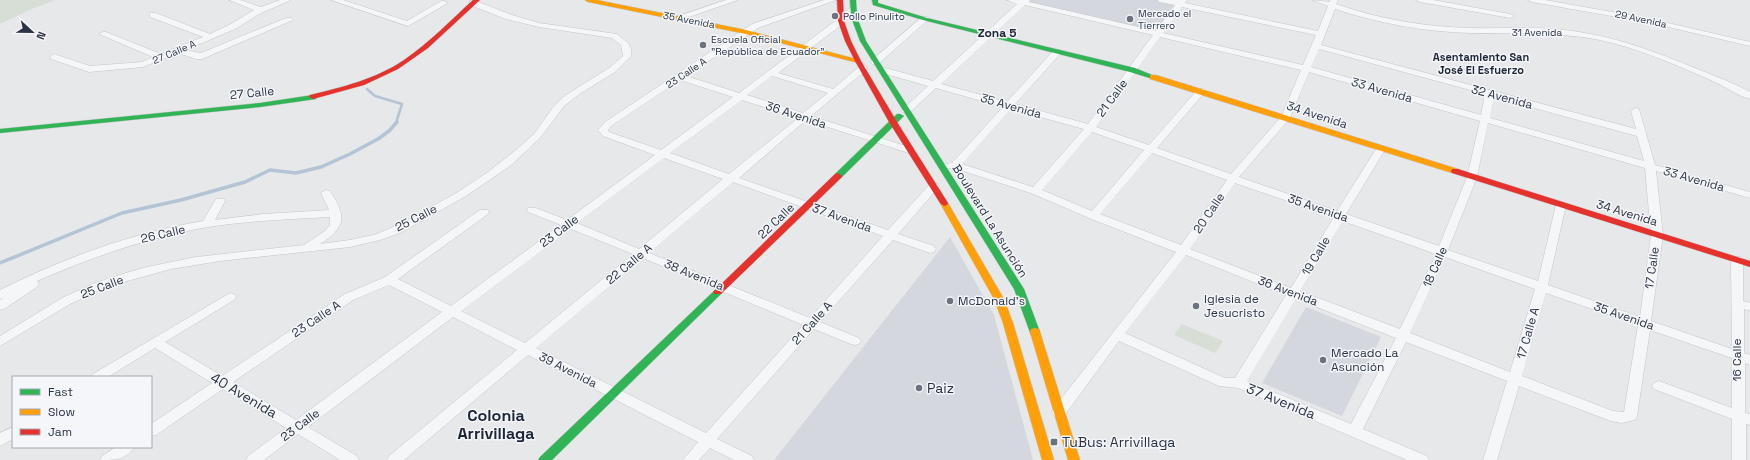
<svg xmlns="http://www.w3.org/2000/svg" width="1750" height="460" font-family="'Space Grotesk',sans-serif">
<rect width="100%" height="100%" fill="#e6e8ea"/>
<path fill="#d4d7dd" d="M1026,0H1183L1158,34L1023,3Z
M950,237L994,315L1033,460H774Z
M1306,307L1381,337L1342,416L1262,383Z"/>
<path fill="#d6ded6" d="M0,0H56L34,8L0,24Z
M1182,324L1223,341L1215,353L1174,335Z"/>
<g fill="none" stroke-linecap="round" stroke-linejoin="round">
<path stroke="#b4c4d5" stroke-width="2.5" d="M367,89L375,96L402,104L396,123"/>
<path stroke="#b4c4d5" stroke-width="3.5" d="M0,263L122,213L181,200L245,182L270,170L296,173L321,167L350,154L378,139L389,131L397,122"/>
<defs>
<path id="street" d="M229,0H240L261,7L280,0H291L259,14L237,28L186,50L201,53L286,18H292L293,20L202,59H196L178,53L143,67L89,72L51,59L50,57L54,54L90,66L142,62L153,57L99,34L103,32H106L161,54L203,37L150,17V13H156L210,34L231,24L254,10Z
M331,0H343L407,21L441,1H444L448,3L408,26Z
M726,0H738L680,20H674L673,18Z
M824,0H836L758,28L686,76L739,93L838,19L850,8H856V12L844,23L778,73L833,89L860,66H866L867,68L866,70L811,116L915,149L917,151L915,153H909L806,120L739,178L888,230L930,184H938L939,186L938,188L898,234L934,246L936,249L934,252L930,253L893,240L820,322L859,338L861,341L859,344L855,345L851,344L814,329L717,439L752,456L754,460H734L710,448L699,460H683L698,442L528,355L404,460H387L389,456L517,350L453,317L308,427L357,456L359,460H340L298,434L264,460H246L248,456L286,428L223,389L156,435L151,436V424L212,383L155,348L108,377H91L93,374L230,293L234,294L236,297L234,300L165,342L222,376L345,294L385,277L480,210H488L489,212L488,214L398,279L451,306L561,225L528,212L527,210L528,208H536L567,220L655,155L603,136L598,130L605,122L752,24ZM772,76L828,93L803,113L747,95ZM680,80L733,97L661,150L609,132L608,130L611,126ZM742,100L798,118L729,174L670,153ZM664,158L723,179L639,249L577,223ZM733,182L883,236L810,318L649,253ZM571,229L633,254L525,343L461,311ZM643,258L803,325L706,433L536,348ZM389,285L442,312L296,420L233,382L353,300Z
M1007,0H1030L1029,2L1156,31L1175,5L1159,2L1158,0H1187L1185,3L1318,31L1328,6L1312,0L1330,2V0H1338L1336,4C1378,19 1426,27 1470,28C1502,29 1533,26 1564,30C1612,35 1656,52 1700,70C1717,77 1734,83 1750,92V99C1738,96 1726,87 1715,82C1676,65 1637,47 1595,39C1554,32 1513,34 1471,33C1426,32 1377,23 1335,9L1321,45L1636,129L1631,111L1636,108L1639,109L1655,165L1750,192V198L1656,171L1663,235L1651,321L1732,349L1731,260L1733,257H1741L1743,260V301L1750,303V311L1744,309V353L1750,355V365L1745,363V413L1750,414V425L1746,424V460H1732V419L1654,389L1652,386L1654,383L1659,381L1732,408V358L1650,330L1637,416L1635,420L1621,423L1611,421L1519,386L1497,460H1483L1507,381L1406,342L1363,429L1427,456L1429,460H1407L1238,388L1219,386L1119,341L1064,416L1059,417L1054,416L1052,412L1054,408L1176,252L1089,218L1031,193L954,168H945L944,166L945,164L952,163L1003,107L936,88L909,113L906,114L901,111L928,86L879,72L878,70L879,68L882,67L933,81L1017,4ZM1025,5L1153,35L1088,124L1015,104L1060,54L1061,52L1060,50H1054L1007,102L941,84ZM1182,7L1316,35L1303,65L1163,33ZM1160,37L1301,70L1281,117L1231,174L1157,148L1204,93L1205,91L1204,89H1198L1149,145L1096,127ZM1319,49L1485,94L1481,115L1311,67ZM1309,72L1480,121L1467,177L1439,246L1346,214L1386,148L1384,146H1378L1337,211L1239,177L1290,118ZM1494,97L1637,136L1644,161L1490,118ZM1011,109L1084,129L1033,187L962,164ZM1488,123L1645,168L1651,235L1640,317L1548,285L1566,205L1565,203L1561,202L1556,205L1538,281L1448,250L1477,177ZM1092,132L1144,150L1092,211L1042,190ZM1152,153L1227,180L1181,245L1100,214ZM1235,183L1334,217L1291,288L1190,249ZM1343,221L1436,254L1400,329L1300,291ZM1186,255L1286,295L1235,378H1225L1125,333ZM1445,257L1535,289L1510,372L1410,333ZM1546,293L1638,325L1624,412L1613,411L1522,376ZM1296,299L1396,338L1351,424L1247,381Z
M1416,0H1433L1510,14L1514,16L1510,18L1420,2Z
M1528,0H1545L1651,19L1750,42V46L1651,23L1532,2Z
M470,1H476L512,15L539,23L617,34L628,43L631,49V56L615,72L581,93L564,106L540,138L510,166L466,196L400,233L380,240L350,247L220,261L171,269L127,281L103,289L70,304L0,346V336L5,333L62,298L95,283L119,275L147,267L196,257L304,245L325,231L330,225V217C297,219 263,220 230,224C163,232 99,254 37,281L39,284L37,287L4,309L0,310V300L3,298L0,299V290C64,258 132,233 203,221L216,199H224L225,201L215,220L263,214L329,210L321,193L326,190L330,191C347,217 346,227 320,244L350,240L377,234L402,223L458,192L488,172L516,150L534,134L554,106L566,95L609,68L623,56L621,45L612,38L539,27L506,19L470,5Z
M922,17H928L929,19L878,64H872L871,62L872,60Z
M13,427V439L0,446V433Z
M116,447H134C127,460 113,460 100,460L102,456Z"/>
<path id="fast" d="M850,0H856L857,17L866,41L1024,289L1040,332L1039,335H1031L1014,289L860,41L851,17Z
M872,0H878V3L927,18L1135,68L1157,77L1153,79L1130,72L923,20L873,5Z
M313,95H316V99L260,107L0,133V129L260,103Z
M897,114H900L904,116L841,178H835L834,176L835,174Z
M718,289L721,290L723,292L721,294L552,460H538L540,457L715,290Z"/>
<path id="slow" d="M585,0H597L746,30L860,60L861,61L858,63L746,34L588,2Z
M1150,75H1156L1458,169L1459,171L1458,173H1452L1150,79Z
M944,200L948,203L1004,299L1013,323L1054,460H1042L1003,323L994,299L940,203Z
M1035,328L1039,329L1040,332L1080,460H1068L1030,332L1031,329Z"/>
<path id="jam" d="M473,0H480L428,48L398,69L364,85L313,99L309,97L310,95C343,87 376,79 404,60C429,43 451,20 473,0Z
M837,0H843L844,21L851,41L861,61L897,122L948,203L947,205L944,206L940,203L889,122L855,61L845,41L838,21Z
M1452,169H1458L1750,261V267L1452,173L1451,171Z
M838,173L842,176L841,178L721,294H715L713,292L715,290L835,174Z"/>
</defs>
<use href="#street" stroke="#c4c6c8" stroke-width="1"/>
<use href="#fast" stroke="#c4c6c8" stroke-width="1"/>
<use href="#slow" stroke="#c4c6c8" stroke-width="1"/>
<use href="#jam" stroke="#c4c6c8" stroke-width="1"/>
<use href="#street" fill="#f5f6f7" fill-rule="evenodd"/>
<use href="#fast" fill="#30b455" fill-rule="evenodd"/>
<use href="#slow" fill="#ff9f0a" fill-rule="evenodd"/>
<use href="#jam" fill="#e5322d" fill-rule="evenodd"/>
</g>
<g fill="#6c737f" stroke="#f4f6f9" stroke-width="1.5">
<circle cx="835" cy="16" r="4"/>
<circle cx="1130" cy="19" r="4"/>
<circle cx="703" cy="45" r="4"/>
<circle cx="950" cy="301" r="4"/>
<circle cx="1196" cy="306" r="4"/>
<circle cx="1323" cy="360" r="4"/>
<circle cx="919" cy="388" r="4"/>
<rect x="1050" y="438" width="8" height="8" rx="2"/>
</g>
<g text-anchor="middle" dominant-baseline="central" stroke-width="3" stroke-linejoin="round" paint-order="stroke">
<g font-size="10" fill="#2b3445" stroke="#f4f6f9" text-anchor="start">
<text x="1138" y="13">Mercado el<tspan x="1138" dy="12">Tierrero</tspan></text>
<text x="843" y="16">Pollo Pinulito</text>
<text x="711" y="39">Escuela Oficial<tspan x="711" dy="12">"República de Ecuador"</tspan></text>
</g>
<g font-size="10" fill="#2b3445" stroke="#f4f6f9">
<text transform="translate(1641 19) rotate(12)">29 Avenida</text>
<text transform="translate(689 20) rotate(11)">35 Avenida</text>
<text x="1537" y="32">31 Avenida</text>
<text transform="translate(174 52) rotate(-23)">27 Calle A</text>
<text transform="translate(686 73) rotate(-34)">23 Calle A</text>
</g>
<g font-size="11" font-weight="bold" fill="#1d2536" stroke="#f4f6f9">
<text x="1481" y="57">Asentamiento San<tspan x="1481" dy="13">José El Esfuerzo</tspan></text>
</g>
<g font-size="12" font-weight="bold" fill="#1d2536" stroke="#f4f6f9">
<text x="997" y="33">Zona 5</text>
</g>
<g font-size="12" fill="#2b3445" stroke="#f4f6f9">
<text transform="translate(1382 90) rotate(16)">33 Avenida</text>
<text transform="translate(252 93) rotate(-6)">27 Calle</text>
<text transform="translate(1502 97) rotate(15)">32 Avenida</text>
<text transform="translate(1112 98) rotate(-54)">21 Calle</text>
<text transform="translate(1011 106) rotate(16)">35 Avenida</text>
<text transform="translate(796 115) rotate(18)">36 Avenida</text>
<text transform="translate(1317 115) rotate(18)">34 Avenida</text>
<text transform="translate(1694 179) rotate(16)">33 Avenida</text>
<text transform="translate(1318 208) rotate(19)">35 Avenida</text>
<text transform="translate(1209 213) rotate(-56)">20 Calle</text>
<text transform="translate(1627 213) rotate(17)">34 Avenida</text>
<text transform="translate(416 218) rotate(-27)">25 Calle</text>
<text transform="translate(842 218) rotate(20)">37 Avenida</text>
<text transform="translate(776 221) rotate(-44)">22 Calle</text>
<text transform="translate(990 221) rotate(58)">Boulevard La Asunción</text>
<text transform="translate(559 231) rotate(-37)">23 Calle</text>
<text transform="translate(163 234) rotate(-13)">26 Calle</text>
<text transform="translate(1316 256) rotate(-59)">19 Calle</text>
<text transform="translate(629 264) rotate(-40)">22 Calle A</text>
<text transform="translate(1435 267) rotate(-66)">18 Calle</text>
<text transform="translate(1652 268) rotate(-82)">17 Calle</text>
<text transform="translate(694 275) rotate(22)">38 Avenida</text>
<text transform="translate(102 287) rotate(-21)">25 Calle</text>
<text transform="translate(1288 291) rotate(21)">36 Avenida</text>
<text transform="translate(1624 316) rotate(19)">35 Avenida</text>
<text transform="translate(316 319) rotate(-34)">23 Calle A</text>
<text transform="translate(812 323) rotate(-48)">21 Calle A</text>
<text transform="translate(1528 333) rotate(-74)">17 Calle A</text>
<text transform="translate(1737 360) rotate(-90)">16 Calle</text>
<text transform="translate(568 370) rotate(27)">39 Avenida</text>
<text transform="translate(300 425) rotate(-37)">23 Calle</text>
</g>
<g font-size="12" fill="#2b3445" stroke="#f4f6f9" text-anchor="start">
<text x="1204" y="299">Iglesia de<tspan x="1204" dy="14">Jesucristo</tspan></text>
<text x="958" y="301">McDonald's</text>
<text x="1331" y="353">Mercado La<tspan x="1331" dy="14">Asunción</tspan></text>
</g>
<g font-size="14" fill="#2b3445" stroke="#f4f6f9" text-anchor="start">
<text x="927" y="388">Paiz</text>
<text x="1062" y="442">TuBus: Arrivillaga</text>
</g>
<g font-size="14" fill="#2b3445" stroke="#f4f6f9">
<text transform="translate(244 395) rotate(31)">40 Avenida</text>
<text transform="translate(1281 401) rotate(22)">37 Avenida</text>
</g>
<g font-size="16" font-weight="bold" fill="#1d2536" stroke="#f4f6f9">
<text x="496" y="415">Colonia<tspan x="496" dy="18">Arrivillaga</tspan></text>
</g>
</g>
<rect x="12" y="376" width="140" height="72" fill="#f4f6f9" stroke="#a4a8b1"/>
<rect x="20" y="389" width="20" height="6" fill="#30b455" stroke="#a4a8b1"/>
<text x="48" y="396" font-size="12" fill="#2b3445">Fast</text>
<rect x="20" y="409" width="20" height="6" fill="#ff9f0a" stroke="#a4a8b1"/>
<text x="48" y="416" font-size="12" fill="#2b3445">Slow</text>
<rect x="20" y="429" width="20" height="6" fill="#e5322d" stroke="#a4a8b1"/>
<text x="48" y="436" font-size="12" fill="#2b3445">Jam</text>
<g transform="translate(32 32) rotate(112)" stroke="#f4f6f9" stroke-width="3" paint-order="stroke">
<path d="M0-3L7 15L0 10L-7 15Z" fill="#2b3445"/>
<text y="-6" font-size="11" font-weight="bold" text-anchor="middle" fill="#2b3445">N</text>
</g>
</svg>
